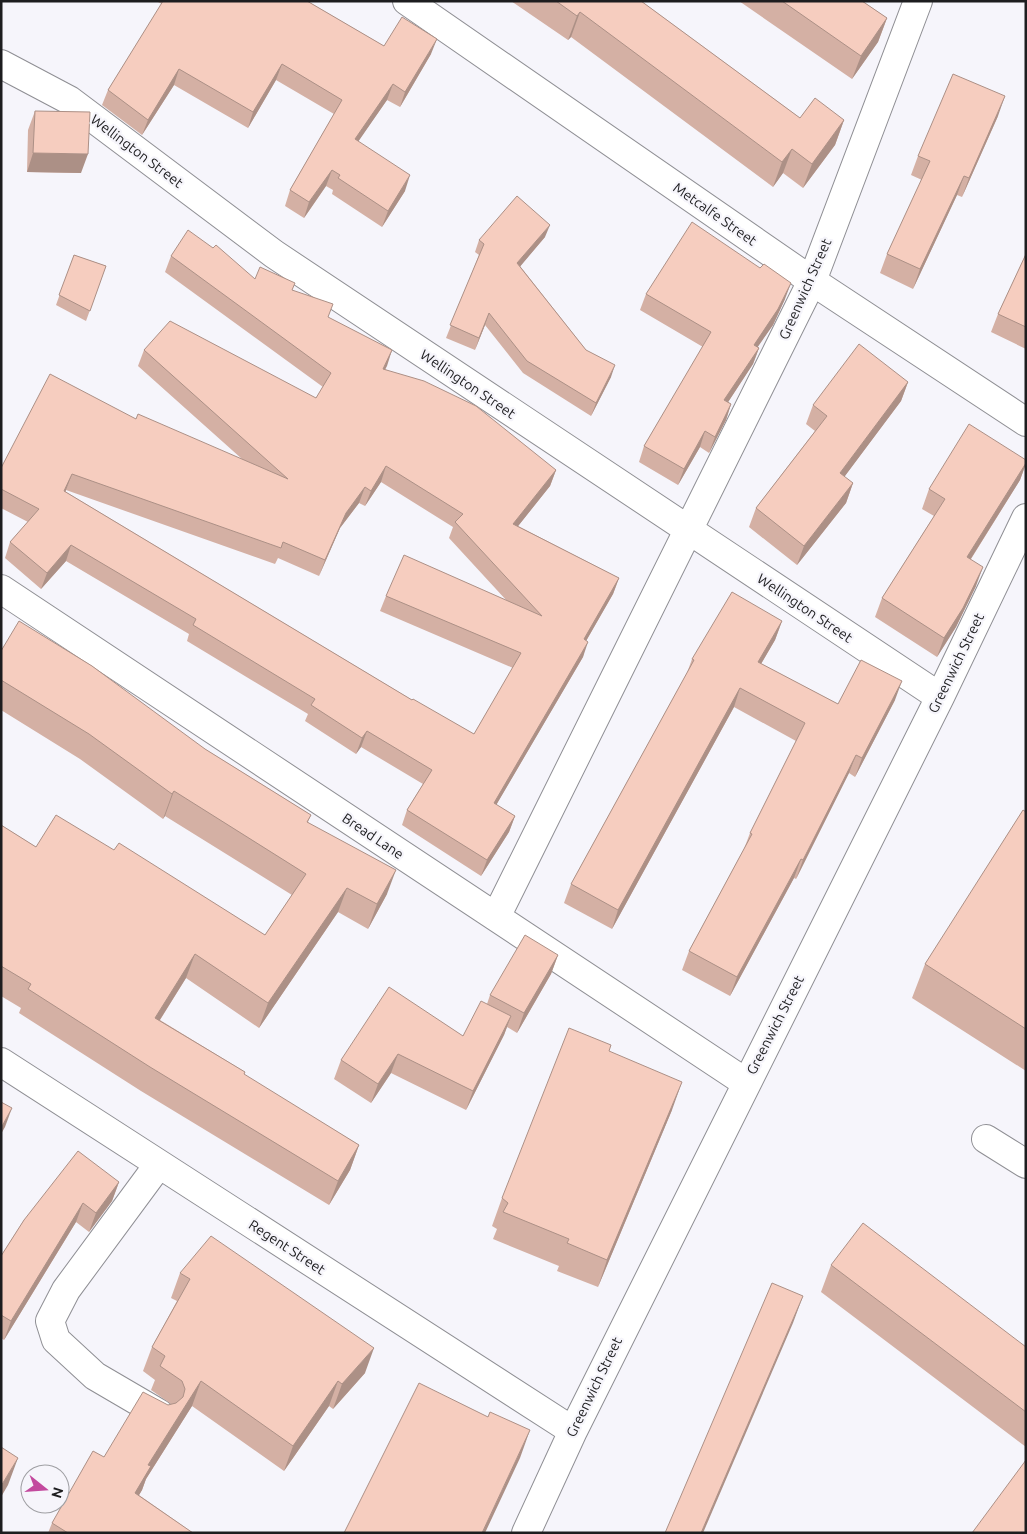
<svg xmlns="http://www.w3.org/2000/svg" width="1027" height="1534" font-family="Ubuntu,sans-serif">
<rect width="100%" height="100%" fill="#f6f5fb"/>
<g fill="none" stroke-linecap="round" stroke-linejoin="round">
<defs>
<path id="minor" d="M407,1L812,281L1026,422
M1,64L69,100L274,254L940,697
M1,589L745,1082
M496,917L812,281L918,1
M1,1062L573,1431
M986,1139L1026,1164
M159,1164L66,1290L50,1321L56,1340L95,1376L160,1414
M526,1533L573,1431L940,697L1026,518"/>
</defs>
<use href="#minor" stroke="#8f8f94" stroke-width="30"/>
<use href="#minor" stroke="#fff" stroke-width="28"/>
</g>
<path fill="#d4b0a4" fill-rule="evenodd" d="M156,1H307L384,46L431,54L400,107L387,100L358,141L405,191L382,227L332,194L333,190L326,186L304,218L285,206L290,190L334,114L276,80L248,128L174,85L142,135L102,105L108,90L162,4Z
M511,1H641L800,118L844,120L835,145L803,188L783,173L773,187L571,37L568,40Z
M739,1H862L887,18L878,42L852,79Z
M35,111L81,173L27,172L28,130Z
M998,116L962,197L957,195L913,289L880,273L887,254L922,180L911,175L918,156Z
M545,237L520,266L586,350L611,377L591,416L523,373L485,325L475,350L446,338L479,255L475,252L479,240Z
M1026,254V349L991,332L998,314Z
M74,255L106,266L86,321L56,305Z
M171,256L293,290L328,318L392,350L385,369L556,470L550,486L518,526L619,578L613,594L586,641L583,657L496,805L515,816L509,832L481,876L402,825L407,810L423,784L361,747L356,754L305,721L308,714L187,641L189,634L66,561L41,589L5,558L10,542L28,522L1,508V468L136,419L242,459L138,366L144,350L316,398L323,387L165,272ZM381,482L453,527L449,538L507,601L386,596L380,611L513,668L474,734L412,700L66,492V490L275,564L278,558L319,576L340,528L359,503L365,506Z
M646,294L785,299L773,325L757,347L759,348L753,364L728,402L731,404L726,420L709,453L700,447L678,485L639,462L644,446L703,347L640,310Z
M908,382L901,401L844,477L853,483L846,503L797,565L749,527L756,508L815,431L806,424L813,405Z
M1026,460V464L1020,480L971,559L976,586L956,627L937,657L875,617L882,598L934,516L922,509L929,489Z
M782,621L775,640L761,664L838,704L895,700L855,777L849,773L796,879L794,878L730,996L682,970L689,951L744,849L750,833L796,741L734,707L612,929L564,903L571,884L687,673L692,659Z
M1,651L205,749L311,815L308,822L387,894L368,929L338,912L259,1028L186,978L160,1020L245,1072L244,1075L359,1145L350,1170L329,1205L141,1091L19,1013L21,1008L1,996V825L36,847L114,850L265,935L292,895L165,816L163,819L80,759L1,710Z
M1026,812V1071L912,998L925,964Z
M558,955L551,974L517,1033L507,1027L504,1035L466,1110L391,1073L371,1103L334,1079L341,1060L463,1036L487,1004L490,995Z
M609,1051L672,1110L598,1287L557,1271L559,1266L493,1239L497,1229L492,1226L502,1198Z
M119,1182L112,1201L89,1232L76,1222L4,1340L1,1338V1256L24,1220Z
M831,1265L1026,1347V1447L821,1292Z
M180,1273L365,1373L333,1409L329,1406L284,1471L192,1406L146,1479L142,1490L139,1495L193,1533H48L52,1523L104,1457L168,1405L171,1404L151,1390L155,1380L143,1371L152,1347L177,1301L171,1298Z"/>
<path fill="#ac9086" d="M580,12L571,37L568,40L577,16Z
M887,18L878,42L852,79L861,56Z
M437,39L431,54L400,107L405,92Z
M282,64L276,80L248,128L253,112Z
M179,69L174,85L142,135L148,120Z
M393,84L387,100L349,155L355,139Z
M1005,96L998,116L962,197L969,178Z
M844,120L835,145L803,188L812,164Z
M792,149L783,173L773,187L782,162Z
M33,153L88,154L81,173L27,172Z
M332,170L326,186L304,218L309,202Z
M410,175L405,191L382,227L388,211Z
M964,176L957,195L913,289L920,269Z
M550,225L545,237L513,275L517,263Z
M791,283L785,299L773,325L748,361L754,345Z
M489,313L485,325L475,350L479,338Z
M759,348L753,364L719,416L724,400Z
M392,350L387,366L377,385L383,369Z
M615,365L611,377L591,416L596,403Z
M908,382L901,401L833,492L840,473Z
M731,404L726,420L709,453L715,437Z
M705,431L700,447L678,485L684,469Z
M1026,463L1020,480L960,576L967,557Z
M386,466L381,482L365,506L371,491Z
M556,470L550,486L507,540L513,524Z
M72,474L66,490L58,507L64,491Z
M853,483L846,503L797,565L804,546Z
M365,487L359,503L340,528L319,576L325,560L346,513Z
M71,545L66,561L41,589L47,573Z
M983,567L976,586L956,627L937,657L944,638Z
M619,578L613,594L578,655L584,639Z
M782,621L775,640L751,681L758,662Z
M588,642L583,657L488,819L494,803Z
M902,681L895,700L855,777L862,758Z
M740,688L734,707L612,929L618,910Z
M367,731L361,747L356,754L362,738Z
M856,755L849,773L796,879L803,860Z
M174,791L165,816L163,819L172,794Z
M515,816L509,832L481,876L487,860Z
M801,859L794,878L730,996L737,977Z
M396,870L387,894L368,929L377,904Z
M347,888L338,912L259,1028L268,1003Z
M195,954L186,978L146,1042L155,1018Z
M558,955L551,974L517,1033L524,1013Z
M511,1016L504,1035L466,1110L473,1091Z
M398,1054L391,1073L371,1103L378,1084Z
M682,1082L672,1110L598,1287L607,1260Z
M12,1108L5,1127L1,1134V1128Z
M359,1145L350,1170L329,1205L338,1181Z
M119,1182L112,1201L89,1232L96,1213Z
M83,1203L76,1222L4,1340L11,1321Z
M803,1296L793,1323L703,1533H701Z
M374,1348L365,1373L333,1409L342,1384Z
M201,1381L192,1406L146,1479L142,1490L126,1517L135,1493L148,1465Z
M338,1381L329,1406L284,1471L293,1446Z
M530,1430L520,1458L485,1533H482Z
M18,1458L8,1485L1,1497V1486Z"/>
<path fill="#f6cdbf" stroke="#ac9086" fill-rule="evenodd" d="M163,1H307L384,46L402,17L437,39L405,92L393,84L355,139L410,175L388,211L338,178L340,175L332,170L309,202L290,190L342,100L282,64L253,112L179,69L148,120L108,90Z
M556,1H641L800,118L815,98L844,120L812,164L792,149L782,162L580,12L577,16Z
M782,1H862L887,18L861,56Z
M953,74L1005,96L969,178L964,176L920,269L887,254L930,161L918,156Z
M35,111L90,112L88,154L33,153Z
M517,196L550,225L517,263L586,350L615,365L596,403L527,361L489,313L479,338L450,325L484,244L479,240Z
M692,222L760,268L764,264L791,283L778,309L754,345L759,348L724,400L731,404L715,437L705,431L684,469L644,446L711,332L646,294Z
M188,230L213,248L216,245L255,279L260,267L295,283L292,290L333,304L328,317L392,350L383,369L424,381L476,406L556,470L513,524L619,578L584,639L588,642L494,803L515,816L487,860L407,810L432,770L367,731L362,738L311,705L315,699L193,625L196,619L71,545L47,573L10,542L39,509L1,489V468L50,374L136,419L138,414L288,479L144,350L170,321L316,398L331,373L171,256ZM386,466L463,514L455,522L542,616L404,555L386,596L521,653L474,734L413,699L412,700L64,491L72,474L281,548L283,542L325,560L346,513L365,487L371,491Z
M1026,254V327L998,314Z
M74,255L106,266L90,311L59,295Z
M859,344L908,382L840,473L853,483L804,546L756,508L827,416L813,405Z
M969,424L1026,460V463L967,557L983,567L963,608L944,638L882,598L945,499L929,489Z
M732,592L782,621L758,662L838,704L861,660L902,681L862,758L856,755L803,860L801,859L737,977L689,951L752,834L750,833L805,723L740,688L618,910L571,884L694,660L692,659Z
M19,621L92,666L205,749L311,815L307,822L396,870L377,904L347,888L268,1003L195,954L155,1018L245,1072L244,1074L359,1145L338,1181L150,1067L28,989L31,984L1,966V825L36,847L56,815L114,850L119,843L265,935L306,874L174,791L172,794L89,734L1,680V651Z
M1023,810L1026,812V1029L925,964Z
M525,935L558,955L524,1013L490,995Z
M389,987L463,1036L481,1001L511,1016L473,1091L398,1054L378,1084L341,1060Z
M569,1028L611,1045L609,1051L682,1082L607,1260L567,1243L569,1239L503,1212L508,1203L502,1198Z
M1,1102L12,1108L1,1128Z
M78,1151L119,1182L96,1213L83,1203L11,1321L1,1315V1256L24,1220Z
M863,1223L1026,1347V1412L831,1265Z
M211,1236L374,1348L342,1384L338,1381L293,1446L201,1381L148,1465L151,1466L135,1493L193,1533H68L52,1523L93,1451L104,1457L143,1392L168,1405L176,1403L183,1397L185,1389L182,1381L160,1366L165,1356L152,1347L190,1279L180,1273Z
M772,1283L803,1296L701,1533H665Z
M419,1383L488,1417L490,1412L530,1430L482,1533H344Z
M1,1447L18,1458L1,1486Z
M1026,1460V1533H972Z"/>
<g text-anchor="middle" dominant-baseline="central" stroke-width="4.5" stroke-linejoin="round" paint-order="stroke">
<g font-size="14" fill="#1d1d1f" stroke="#f6f5fb">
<text transform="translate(137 151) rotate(37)">Wellington Street</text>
<text transform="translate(715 214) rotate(35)">Metcalfe Street</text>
<text transform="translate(805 289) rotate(-66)">Greenwich Street</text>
<text transform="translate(468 384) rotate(34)">Wellington Street</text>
<text transform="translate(805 608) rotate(34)">Wellington Street</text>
<text transform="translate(956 663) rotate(-64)">Greenwich Street</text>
<text transform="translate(373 836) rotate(34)">Bread Lane</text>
<text transform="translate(775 1025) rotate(-63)">Greenwich Street</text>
<text transform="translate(287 1247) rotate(33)">Regent Street</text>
<text transform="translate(594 1387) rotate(-64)">Greenwich Street</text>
</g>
</g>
<rect width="1027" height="1534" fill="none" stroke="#1d1d1f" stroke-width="5"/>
<g transform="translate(45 1489) rotate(107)"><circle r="24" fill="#f6f5fb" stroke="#9f9fa3"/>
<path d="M0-4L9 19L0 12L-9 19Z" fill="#c34a9e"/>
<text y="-8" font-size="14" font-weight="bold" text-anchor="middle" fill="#1d1d1f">N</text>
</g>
</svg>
